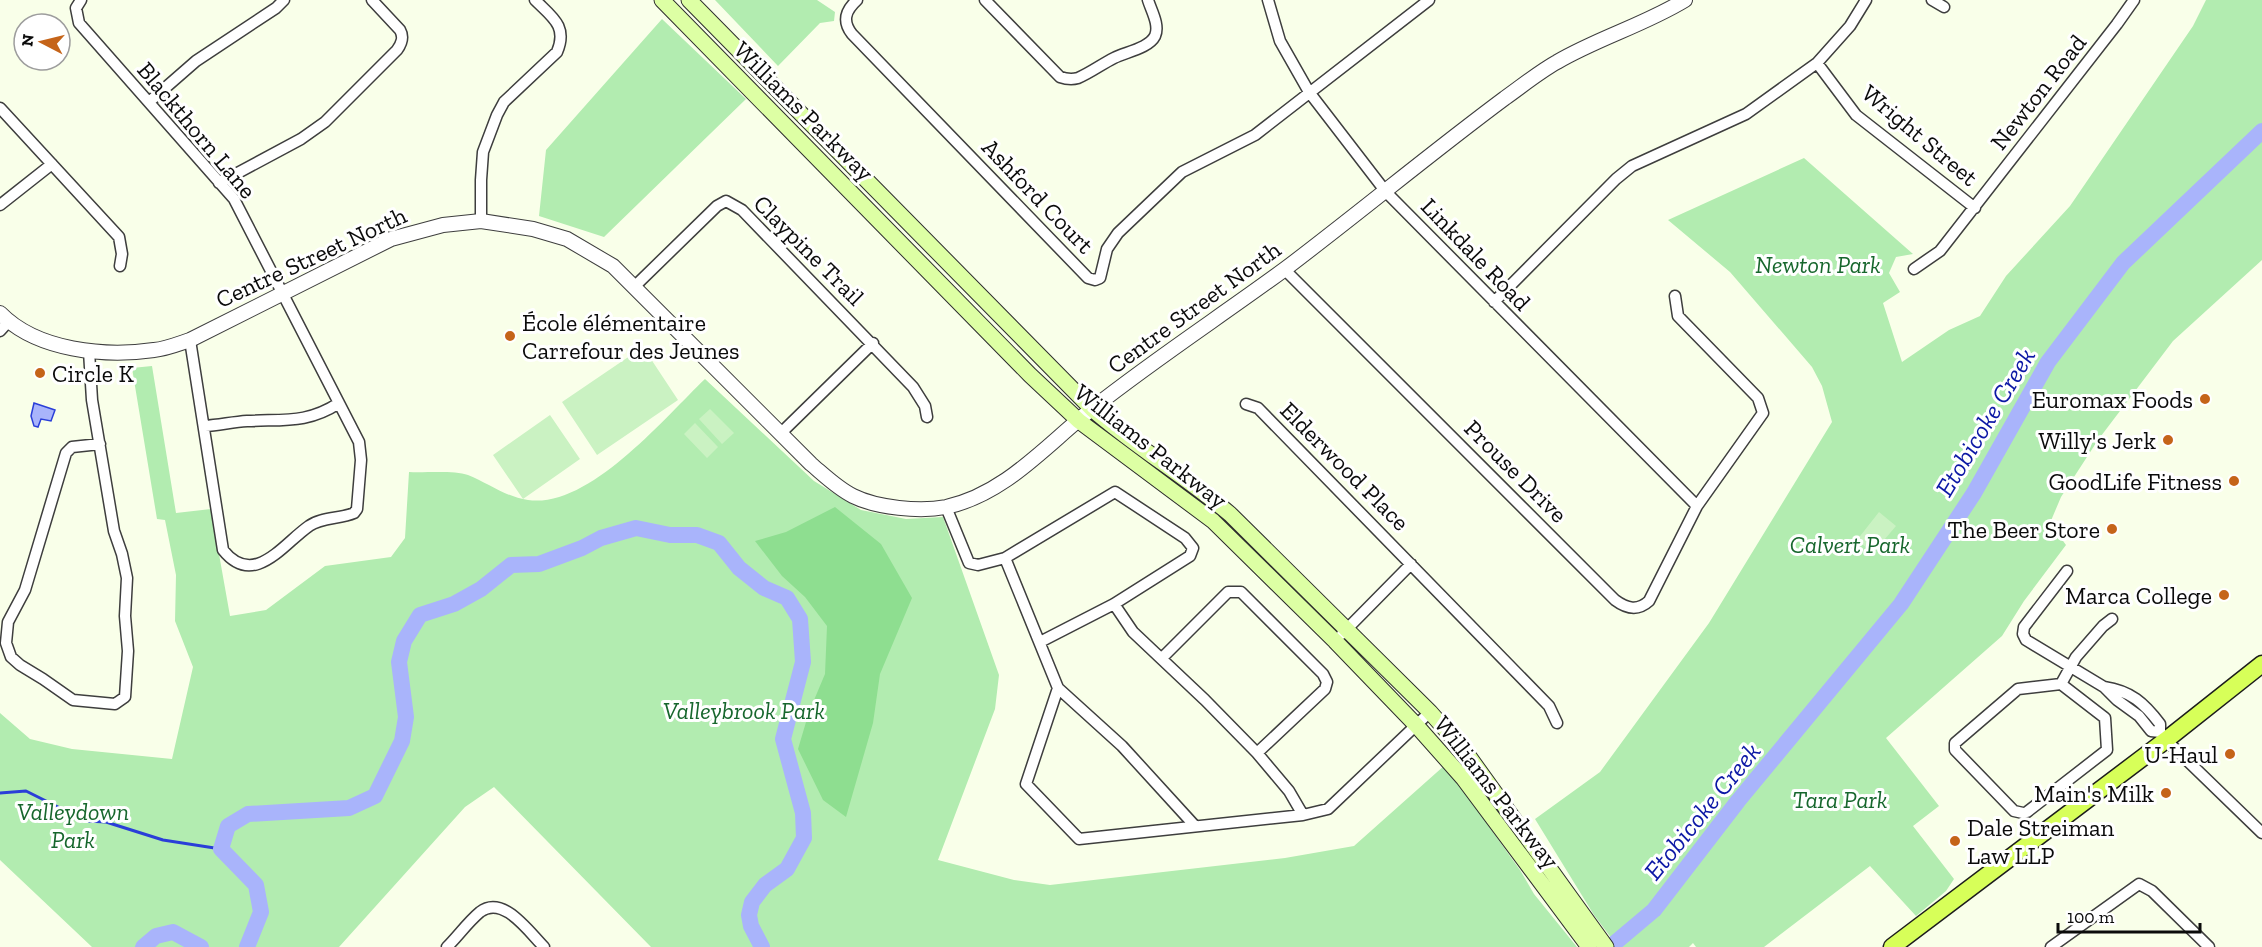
<svg xmlns="http://www.w3.org/2000/svg" width="2262" height="947" font-family="'Zilla Slab',serif">
<rect width="100%" height="100%" fill="#f9ffe9"/>
<path fill="#b2ecb0" d="M715,0H817L835,12L834,21L820,23L778,66Z
M2206,0H2262V260L2173,341L2098,440L2061,497L2050,523L2066,545L2024,601L2002,636L1886,738L1939,806L1913,826L1954,879L1946,891L1916,916L1870,866L1764,947H1696L1693,943L1689,947H1618L1594,915L1535,819L1600,772L1709,623L1832,422L1822,386L1812,367L1730,272L1668,220L1804,158L1913,254L1896,257L1889,273L1900,292L1883,303L1902,362L1949,330L1980,316L2006,276L2070,206L2193,26Z
M662,19L746,99L604,237L539,216L546,150Z
M152,366L176,513L211,509L230,616L266,610L325,566L391,557L405,538L409,472C424,473 454,470 468,475C488,483 506,497 528,500C589,509 664,418 705,379L814,481L861,510L906,519L943,517L999,675L995,709L938,860L1014,880L1050,885L1285,858L1354,846L1445,765L1520,870L1534,894L1577,947H651L494,787L465,807L339,947H92L0,860V713L30,739L72,749L172,759L193,667L175,621L176,575L165,520L157,519L132,368Z"/>
<path fill="#8ede90" d="M835,507L881,544L912,598L880,674L873,723L846,817L823,800L798,749L809,712L825,674L827,626L805,597L782,576L755,541L786,532Z"/>
<path fill="#caf2c2" d="M643,347L678,400L597,455L562,402Z
M710,409L734,433L722,444L699,419Z
M550,415L580,459L523,499L493,455Z
M695,423L718,447L707,458L684,434Z
M1879,512L1896,526L1873,553L1857,540Z"/>
<path fill="#a9b4fb" stroke="#2a3ed8" stroke-width="1.5" d="M34,403L55,410L51,421L41,419L38,427L34,426L31,416Z"/>
<g fill="none" stroke-linecap="round" stroke-linejoin="round">
<path stroke="#2a3ed8" stroke-width="3" d="M0,793L26,791L86,821L106,822L163,840L221,849"/>
<path stroke="#a9b4fb" stroke-width="16" d="M143,947L156,936L173,932L201,947
M247,947L261,912L256,885L221,849L228,826L248,814L349,808L375,796L402,741L406,717L399,662L404,641L420,615L454,604L481,589L511,565L539,564L582,548L601,538L636,528L670,535H697L719,543L739,568L764,588L787,598L800,619L803,662L783,739L803,813L804,838L787,869L765,885L752,902L749,915L751,926L762,947
M1610,947L1654,910L1738,801L1901,604L1974,493L2048,362L2123,263L2262,131"/>
<defs>
<path id="minor" d="M81,0L76,8L79,23L234,199L359,442L361,460L357,509L354,513C340,519 321,517 309,526C284,543 254,589 223,550L190,340
M857,0C845,11 842,21 852,34L1088,278L1095,280L1100,278L1107,249L1118,233L1182,172L1255,135L1429,0
M985,0L1060,77C1066,79 1071,80 1078,78C1090,73 1102,64 1114,58C1126,52 1149,48 1155,36C1160,25 1151,10 1148,0
M1268,0L1280,41L1309,92L1386,192L1697,506
M1932,0L1944,7
M1817,63L1856,115L1975,208
M149,102L196,61L276,8L284,0
M0,108L119,237L122,254L120,266
M219,183L301,139L325,122L397,50C402,43 404,37 400,30L372,0
M0,205L52,164
M481,221V180L483,152L497,115L504,102L557,52C568,26 552,17 535,0
M1284,269L1615,600C1627,609 1638,611 1649,601L1697,506L1763,413L1758,398L1678,316L1675,296
M1914,269L1940,251L2117,24L2134,0
M635,286L717,206L726,201L742,210L913,387L925,406L927,417
M1494,302L1616,179L1632,166L1746,114L1817,63L1850,26L1866,0
M0,331L9,321
M89,351L92,400L114,531L122,554L127,578L125,616L128,651L125,697L115,704L73,700L43,679L20,665L11,657L6,643L8,622L25,590L66,453L72,447L100,444
M1246,404L1258,408L1549,706L1557,723
M205,426C219,425 233,422 247,421C283,419 307,424 339,403
M781,433L873,343
M946,507L969,563L978,565L1005,558L1115,492L1185,538L1193,548L1190,556L1114,604L1040,642
M1005,558L1058,688L1122,746L1195,826
M2067,571L2024,627L2023,634L2026,640L2104,687L2117,700L2139,716L2151,731L2160,732
M1114,604L1133,632L1205,700L1257,753L1289,791L1303,815
M1342,634L1411,564
M1162,658L1228,592H1241L1323,674L1327,682L1325,689L1257,753
M2061,684L2105,718L2107,750L2027,812L2023,813L2014,811L1955,750V743L2018,689Z
M2061,684L2076,657L2103,626L2112,619
M2104,687C2131,691 2144,703 2160,724V732L2166,740L2262,833
M1058,688L1026,784L1079,839L1303,815L1328,809L1430,712
M447,947C458,936 468,922 480,912C503,894 529,932 544,947
M2051,947L2139,884L2152,891L2209,947"/>
<path id="tertiary" d="M0,313C37,351 105,357 154,350C166,349 178,344 190,340L391,239L443,225L481,221L533,229L567,239L613,266L811,464C824,475 837,488 853,496C877,508 920,512 946,507C1006,494 1047,444 1093,408C1155,359 1221,316 1285,269C1359,213 1431,153 1505,98C1522,86 1539,72 1557,62C1598,38 1644,25 1685,0"/>
<path id="secondary" d="M662,0L1030,375L1079,421L1213,521L1335,641L1416,725L1463,778L1589,947
M689,0L1092,409C1136,447 1186,477 1230,514L1430,712L1467,754L1606,947"/>
<path id="primary" d="M1892,947L2166,740L2262,664"/>
</defs>
<use href="#minor" stroke="#3e3e3e" stroke-width="13"/>
<use href="#tertiary" stroke="#3e3e3e" stroke-width="16"/>
<use href="#secondary" stroke="#2d2d2d" stroke-width="17"/>
<use href="#primary" stroke="#1c1c1c" stroke-width="19"/>
<use href="#minor" stroke="#fff" stroke-width="10"/>
<use href="#tertiary" stroke="#fff" stroke-width="14"/>
<use href="#secondary" stroke="#ddffa4" stroke-width="15"/>
<use href="#primary" stroke="#d7ff59" stroke-width="16"/>
</g>
<g fill="#c56419" stroke="#fff" stroke-width="2">
<circle cx="510" cy="336" r="6"/>
<circle cx="40" cy="373" r="6"/>
<circle cx="2205" cy="399" r="6"/>
<circle cx="2168" cy="440" r="6"/>
<circle cx="2234" cy="481" r="6"/>
<circle cx="2112" cy="529" r="6"/>
<circle cx="2224" cy="595" r="6"/>
<circle cx="2230" cy="754" r="6"/>
<circle cx="2166" cy="793" r="6"/>
<circle cx="1955" cy="841" r="6"/>
</g>
<g text-anchor="middle" dominant-baseline="central" stroke-width="6" stroke-linejoin="round" paint-order="stroke">
<g font-size="24" fill="#0b0b0b" stroke="#fff">
<text transform="translate(2038 92) rotate(-52)">Newton Road</text>
<text transform="translate(804 111) rotate(45)">Williams Parkway</text>
<text transform="translate(197 130) rotate(50)">Blackthorn Lane</text>
<text transform="translate(1920 135) rotate(40)">Wright Street</text>
<text transform="translate(1038 196) rotate(46)">Ashford Court</text>
<text transform="translate(809 250) rotate(45)">Claypine Trail</text>
<text transform="translate(1476 254) rotate(46)">Linkdale Road</text>
<text transform="translate(311 257) rotate(-25)">Centre Street North</text>
<text transform="translate(1194 307) rotate(-36)">Centre Street North</text>
<text transform="translate(1151 446) rotate(38)">Williams Parkway</text>
<text transform="translate(1345 466) rotate(45)">Elderwood Place</text>
<text transform="translate(1516 471) rotate(45)">Prouse Drive</text>
<text transform="translate(1497 792) rotate(52)">Williams Parkway</text>
</g>
<g font-size="24" font-style="italic" fill="#17672d" stroke="#fff">
<text x="1818" y="264">Newton Park</text>
<text x="1850" y="544">Calvert Park</text>
<text x="744" y="710">Valleybrook Park</text>
<text x="1840" y="799">Tara Park</text>
<text x="73" y="811">Valleydown<tspan x="73" dy="28">Park</tspan></text>
</g>
<g font-size="24" fill="#0b0b0b" stroke="#fff" text-anchor="end">
<text x="522" y="322" text-anchor="start">École élémentaire<tspan x="522" dy="28">Carrefour des Jeunes</tspan></text>
<text x="52" y="373" text-anchor="start">Circle K</text>
<text x="2193" y="399">Euromax Foods</text>
<text x="2156" y="440">Willy's Jerk</text>
<text x="2222" y="481">GoodLife Fitness</text>
<text x="2100" y="529">The Beer Store</text>
<text x="2212" y="595">Marca College</text>
<text x="2218" y="754">U-Haul</text>
<text x="2154" y="793">Main's Milk</text>
<text x="1967" y="827" text-anchor="start">Dale Streiman<tspan x="1967" dy="28">Law LLP</tspan></text>
</g>
<g font-size="26" font-style="italic" fill="#0c18a5" stroke="#fff">
<text transform="translate(1985 422) rotate(-59)">Etobicoke Creek</text>
<text transform="translate(1702 811) rotate(-51)">Etobicoke Creek</text>
</g>
</g>
<g transform="translate(42 42) rotate(277)"><circle r="28" fill="#ffffff" stroke="#9d9d9d" stroke-width="1.5"/>
<path d="M0-4.5L10 22L0 15L-10 22Z" fill="#c56419"/>
<text y="-9" font-size="16" font-weight="bold" text-anchor="middle" fill="#0b0b0b">N</text>
</g>
<path d="M2058 923v9h142v-9" fill="none" stroke="#0b0b0b" stroke-width="3"/>
<text x="2067" y="923" font-size="18" fill="#0b0b0b" stroke="#ffffff" stroke-width="4.5" paint-order="stroke">100 m</text>
</svg>
